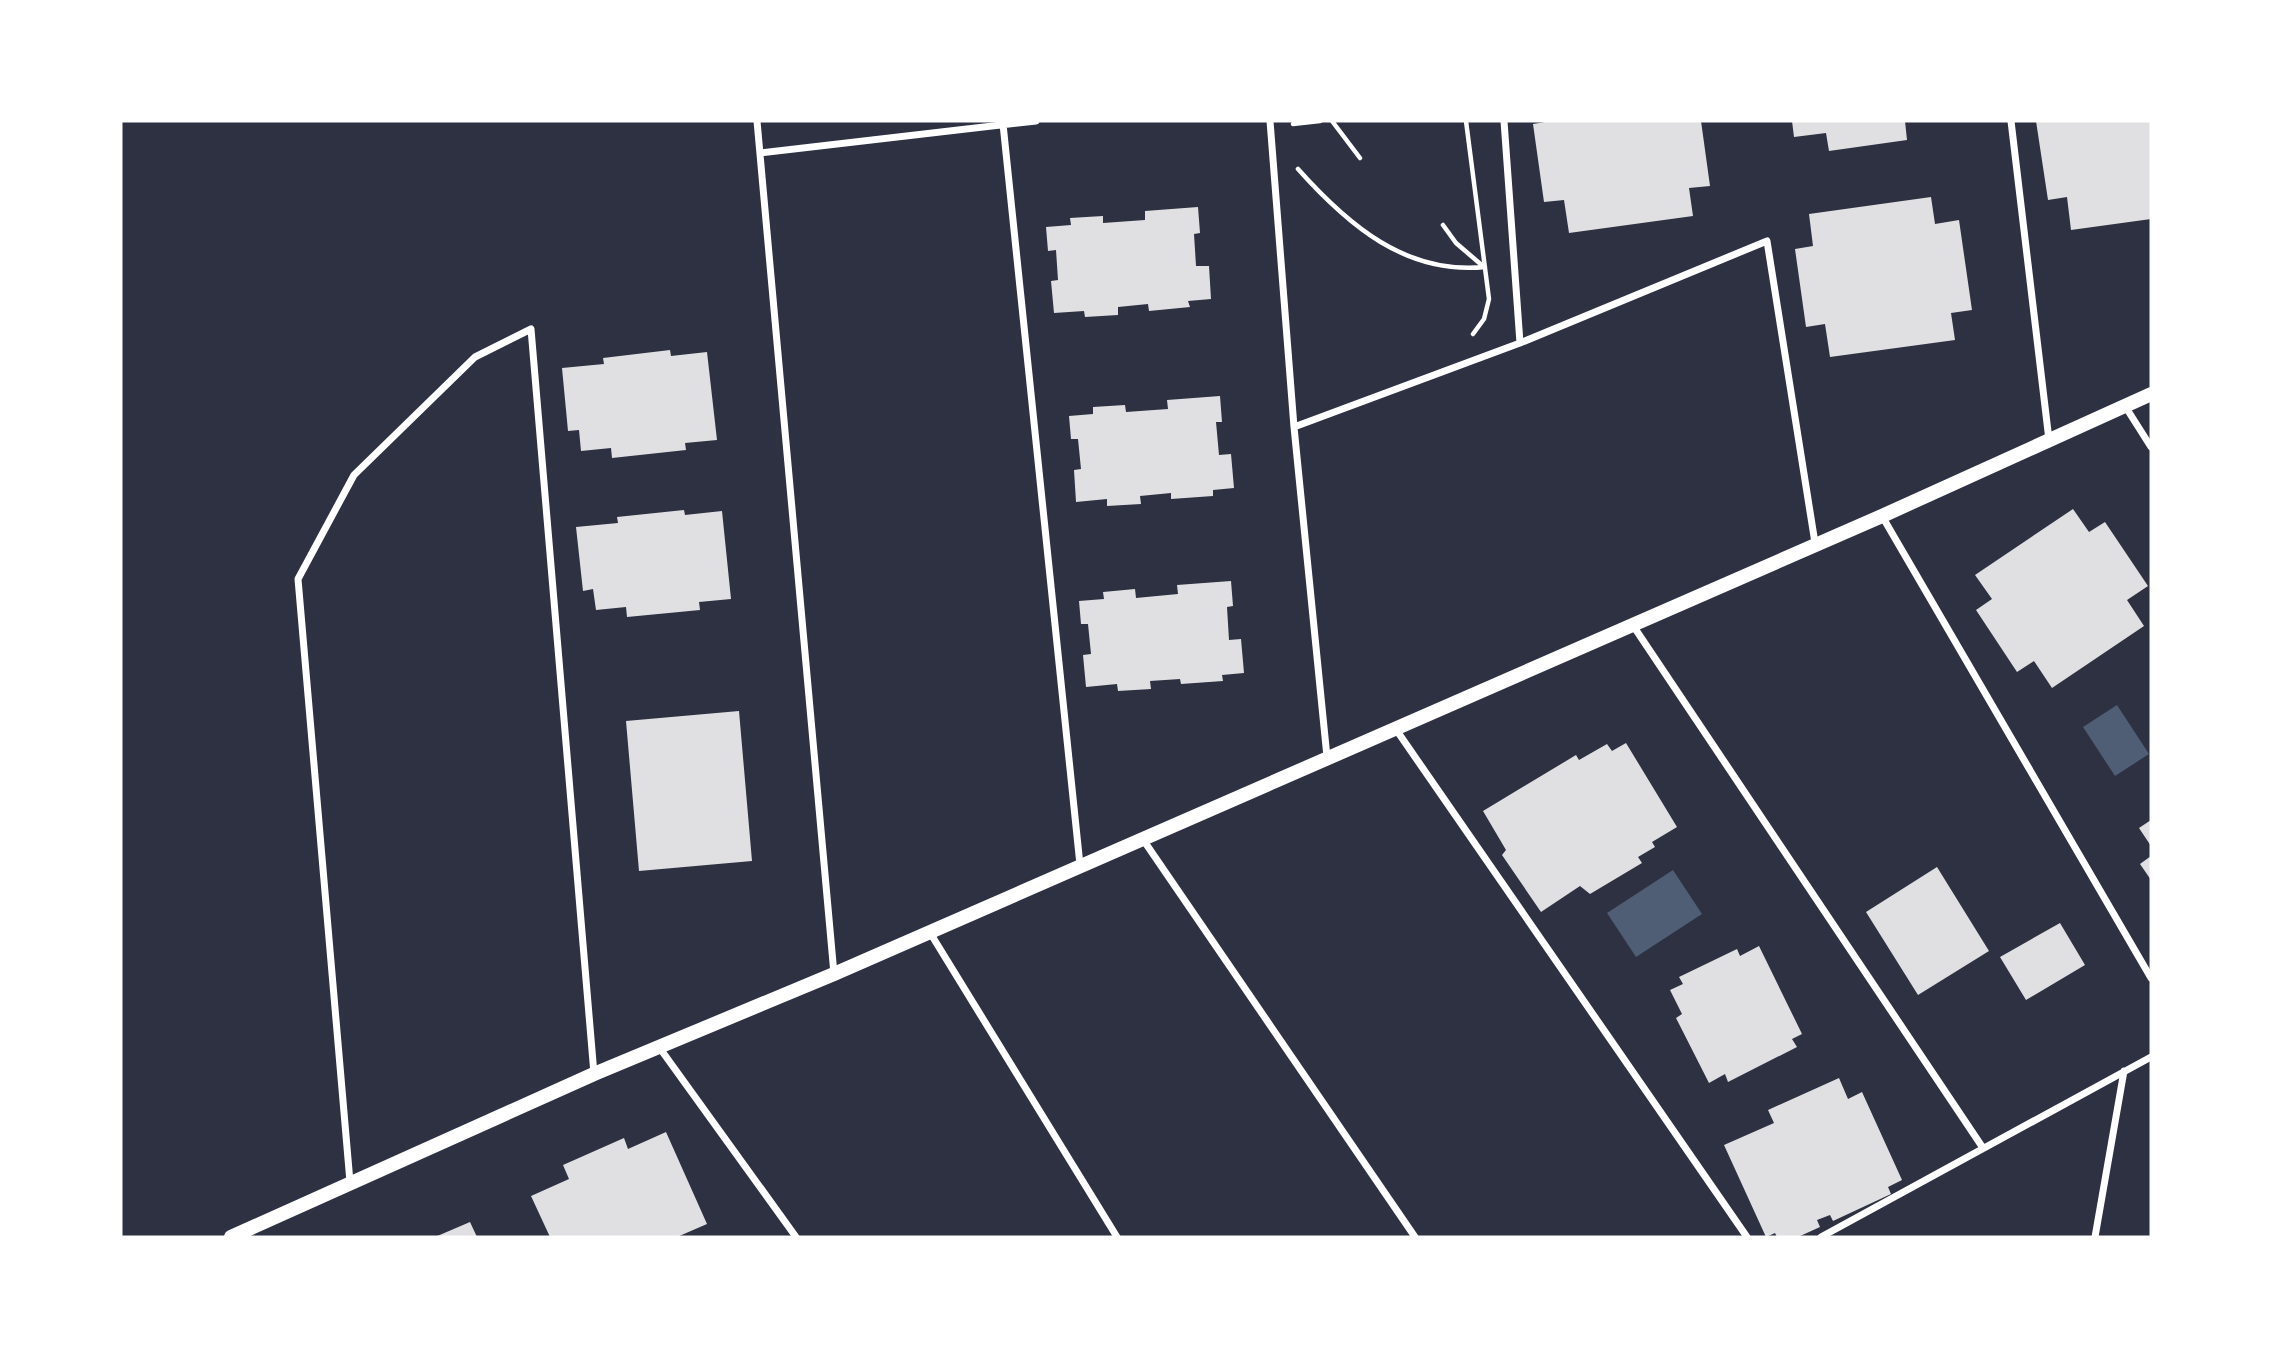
<svg xmlns="http://www.w3.org/2000/svg" width="2272" height="1358" font-family="'Playfair Display',serif">
<rect width="100%" height="100%" fill="#2d3142"/>
<path fill="#4f5d75" d="M2117,705L2149,754L2115,776L2083,727Z
M1673,870L1702,914L1636,957L1607,913Z"/>
<path fill="#e0e0e3" d="M1551,121H1701L1710,186L1689,188L1693,216L1569,233L1564,200L1544,202L1533,124Z
M1792,121H1905L1907,140L1829,151L1826,133L1794,137Z
M2036,121H2151V219L2071,230L2067,197L2048,200Z
M1931,197L1935,224L1959,220L1972,310L1951,313L1955,340L1830,357L1825,324L1806,327L1795,249L1813,246L1809,214Z
M1198,207L1200,233L1194,234L1196,266H1209L1211,299L1188,301L1190,307L1149,311L1148,304L1118,307V315L1085,317L1084,311L1054,313L1051,281L1058,280L1056,250L1048,251L1046,227L1071,225L1070,218L1103,216V223L1145,220V211Z
M670,350L671,356L707,352L717,440L685,443L686,450L612,458L611,448L581,451L579,430L568,431L562,368L604,364L603,358Z
M1220,396L1222,422H1216L1219,455L1231,454L1234,488L1213,490V496L1171,499V493L1140,496L1141,504L1107,506V499L1076,502L1074,470L1081,469L1078,439H1071L1069,416L1093,414V407L1125,405L1126,412L1168,409L1167,400Z
M2073,509L2089,532L2105,522L2148,586L2127,600L2144,626L2052,688L2034,661L2017,672L1976,610L1992,599L1975,575Z
M684,510L685,515L722,511L731,599L699,602L700,610L627,617L626,607L596,610L593,589L583,591L576,527L618,523L617,517Z
M1231,581L1233,606L1227,607L1229,640L1241,639L1244,673L1222,675L1223,681L1181,684L1180,679L1150,681L1151,689L1118,691L1117,684L1086,687L1083,655L1091,654L1088,624H1081L1079,601L1104,599L1103,592L1135,589L1136,598L1178,594L1177,585Z
M739,711L752,861L639,871L626,721Z
M1626,743L1677,827L1652,842L1655,847L1638,857L1642,863L1590,894L1580,886L1541,912L1502,855L1506,850L1483,811L1576,755L1579,760L1607,744L1612,751Z
M2151,820V846L2139,828Z
M2151,856V880L2140,864Z
M1937,867L1989,951L1918,995L1866,912Z
M2060,923L2085,965L2026,1000L2000,957Z
M1759,946L1802,1034L1792,1039L1797,1047L1728,1082L1725,1074L1709,1083L1676,1018L1682,1014L1670,990L1683,984L1679,977L1737,949L1740,956Z
M1839,1078L1848,1099L1862,1092L1902,1180L1888,1187L1891,1194L1833,1221L1830,1215L1817,1220L1820,1227L1798,1237H1777L1775,1233L1766,1237L1724,1145L1774,1123L1768,1110Z
M666,1132L707,1224L677,1237H550L531,1196L569,1179L563,1165L624,1138L628,1149Z
M470,1222L477,1237H435Z"/>
<g fill="none" stroke-linecap="round" stroke-linejoin="round">
<path stroke="#fff" stroke-width="4.5" d="M1332,121L1360,158
M1466,121L1489,299L1484,319L1473,334
M1293,124L1320,121
M1298,169C1348,225 1406,275 1485,267
M1443,225L1456,243L1484,267"/>
<path stroke="#fff" stroke-width="7" d="M757,121L834,974
M1270,121L1294,427L1327,757
M1504,121L1520,343
M2011,121L2049,440
M1003,124L1080,865
M760,153L1036,121
M2125,406L2151,447
M1294,427L1520,343L1767,241L1815,543
M1882,516L2151,978
M1632,624L1983,1148
M1395,728L1747,1237
M1142,838L1415,1237
M929,931L1117,1237
M659,1047L796,1237
M350,1182L298,579L354,475L475,357L531,329L594,1074
M1821,1237L2151,1057
M2095,1237L2124,1071"/>
<path stroke="#fff" stroke-width="14" d="M231,1237L594,1074L834,974L1882,516L2151,394"/>
</g>
<rect width="2272" height="1358" fill="none" stroke="#ffffff" stroke-width="245"/>
</svg>
